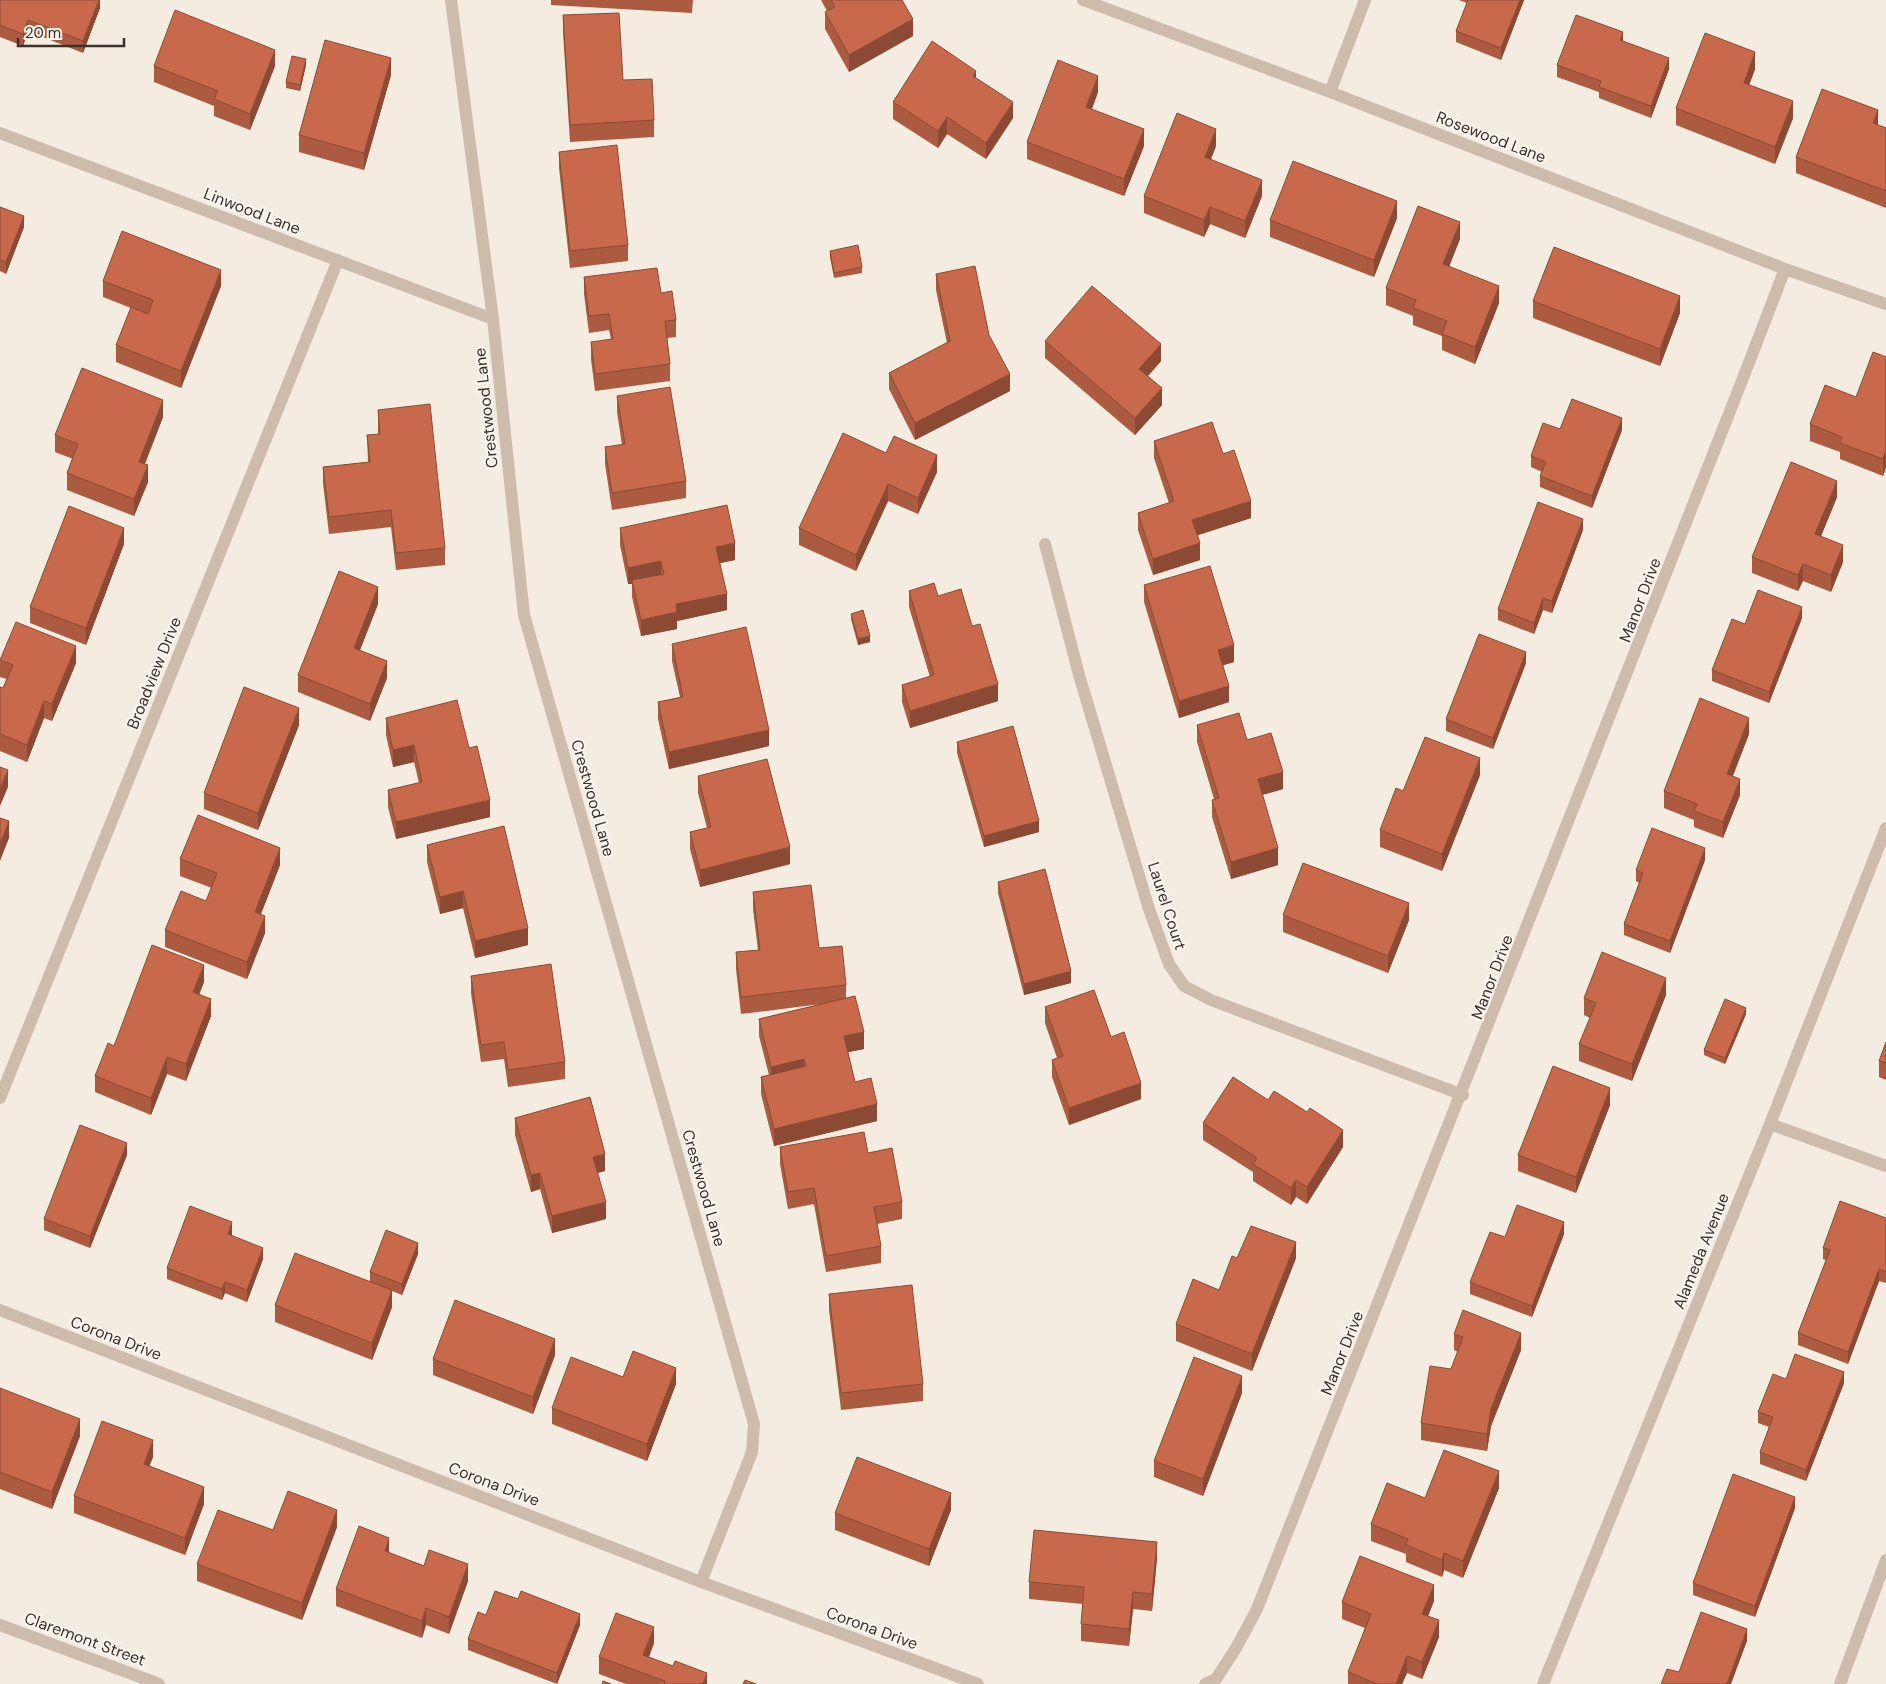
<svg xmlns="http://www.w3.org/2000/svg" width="1886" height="1684" font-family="'DM Sans',sans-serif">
<rect width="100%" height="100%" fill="#f4ebe1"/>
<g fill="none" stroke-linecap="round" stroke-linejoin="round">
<path stroke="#cdbbac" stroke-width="12" d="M451,0L493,319L524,615L754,1424L752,1452L701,1582
M1083,0L1330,92L1785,269L1886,304
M1330,92L1365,0
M0,133L493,319
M1045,544L1079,675L1149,909L1169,964L1184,986L1211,1000L1463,1095
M0,1098L338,260
M1770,1124L1886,1166
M0,1310L701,1582L978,1684
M0,1625L159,1684
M1205,1684L1216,1679L1236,1648L1257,1609C1436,1163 1613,717 1785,269
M1543,1684L1770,1124L1886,828
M1840,1684L1886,1560"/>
</g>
<path fill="#ac5a40" d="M0,0H100V8L83,53L28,31L23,46L0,37Z
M551,0H693L692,13L551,5Z
M821,0H902L913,36L849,72L825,29V12L827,11Z
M1459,0H1524L1501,60L1456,42V31L1467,3Z
M563,15L623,80L654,120V137L570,142L563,32Z
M1623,41L1669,69L1651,118L1599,98V92L1557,77V65Z
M306,65L300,91L286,88V82Z
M154,66H275L250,130L214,116V106L154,82Z
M1755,69L1749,85L1793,118L1775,164L1676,125V108Z
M391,75L364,170L299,152V135Z
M976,78L1013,118L986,159L947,134L938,148L893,119V102Z
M1098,92L1092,109L1144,146L1124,196L1027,159V142Z
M1878,125L1886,128V208L1796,173V157Z
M1216,146L1211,159L1262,196L1245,238L1210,224L1204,237L1144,213V196Z
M559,152L628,245V261L570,268L559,168Z
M0,207L24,227L6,274L0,271Z
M1397,218L1374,277L1270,237V220Z
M1460,239L1449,267L1499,303L1475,364L1442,350V336L1413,325V316L1386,305V288Z
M830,251L862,267V273L834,278L830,257Z
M936,274L1010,391L915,440L889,389V373L947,343L936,290Z
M584,277L661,293L676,320V337L667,338L670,364V381L595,391L591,359V342L611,339L609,330L589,333L584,294Z
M103,281L221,286L181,388L116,362V345L131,308L103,297Z
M1533,301L1680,313L1660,366L1533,318Z
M1045,341L1161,361L1148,376L1162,405L1135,435L1045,358Z
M1886,357V467L1883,476L1840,459V452L1810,441V424L1856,397Z
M617,396L686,481V498L612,510L605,464V447L622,445L617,412Z
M378,410L445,548V565L396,570L391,527L329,534L323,483V467L368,462L367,435L378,434Z
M163,417L145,464L148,482L134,516L67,490V473L73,459L55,452V435Z
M1560,429L1622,430L1592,508L1540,487V476L1542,472L1531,467V456Z
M1154,441L1223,454L1251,518L1198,535L1200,560L1153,575L1138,530V513L1169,503L1154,458Z
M886,453L937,472L918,514L888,501L856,571L799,545V528Z
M1837,497L1821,536L1843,562L1831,592L1803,581L1798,591L1752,573V557Z
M620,528L735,560L720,563L727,610L677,621V629L641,636L632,597V584H628L620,545Z
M1583,530L1552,613L1543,610L1534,634L1498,620V609Z
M124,544L86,645L30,623V607Z
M1144,585L1234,662L1223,665L1229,702L1179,718L1144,602Z
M909,591L938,596L998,701L910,728L902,702V685L930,677L909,607Z
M378,604L360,650L387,678L370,721L298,692V675Z
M851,614L870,642L858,645L851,619Z
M1802,618L1769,703L1712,681V670Z
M672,644L769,746L669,769L658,719V702L680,697L672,661Z
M0,660L76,663L52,721L44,718L27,762L0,751V687L3,688L7,679L0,677Z
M1526,663L1493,749L1446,731V719Z
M386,718L469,748L490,817L396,839L388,807V790L419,783L414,762L393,767L386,735Z
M299,725L258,830L204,809V793Z
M1197,725L1247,740L1283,789L1262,795L1278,865L1231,879L1212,817V800L1214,799L1197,742Z
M1749,734L1733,776L1740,795L1723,838L1694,827V820L1664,808V791Z
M957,742L1039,832L984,847L957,753Z
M1480,775L1442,871L1380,847V830Z
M698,776L790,864L700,887L690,849V832L707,828L698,793Z
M427,845L528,945L475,958L463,908L440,914L427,862Z
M180,859L280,865L261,914L265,933L247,979L165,947V930L206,901L212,888L180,876Z
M1705,860L1670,953L1624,935V924L1639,883L1636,881V870Z
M998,882L1071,983L1024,995L998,893Z
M753,892L819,948L846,985V998L864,1049L848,1052L855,1082L877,1121L774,1146L761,1094V1077L769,1075L759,1036V1019L821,1004L741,1014L736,969V952L758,950L753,909Z
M1283,915L1409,920L1388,973L1283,932Z
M471,976L565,1062V1079L508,1087L504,1059L481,1062L471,993Z
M204,982L199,995L211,1016L186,1081L167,1074L151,1115L95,1092V1076L114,1046Z
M1666,995L1632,1081L1579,1061V1044L1590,1018L1584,1015V998Z
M1045,1007L1111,1037L1141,1099L1069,1125L1052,1077V1060L1057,1058L1045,1023Z
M1746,1014L1725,1064L1704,1055V1050Z
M1886,1042V1080L1879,1077V1061Z
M1610,1105L1576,1193L1518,1171V1155Z
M515,1118L605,1171L597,1173L606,1219L552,1233L540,1189L531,1192L515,1135Z
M1203,1123L1343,1147L1307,1204L1296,1197L1291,1205L1253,1181V1172L1203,1140Z
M780,1147L868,1153L902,1202V1219L877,1224L881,1246V1263L826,1272L814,1204L788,1209L780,1164Z
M127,1155L90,1248L44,1230V1219Z
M1886,1218V1283L1879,1281L1848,1364L1798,1345V1333L1826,1260L1823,1259V1248Z
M232,1234V1236L263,1259L247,1302L225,1293L222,1300L167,1279V1268Z
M1564,1234L1532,1317L1470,1294V1282L1505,1237Z
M418,1254L402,1295L392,1291V1307L372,1360L275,1322V1305L370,1281V1272Z
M1237,1258H1296L1252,1371L1176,1341V1324L1219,1290Z
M829,1294L923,1384V1401L841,1410L829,1310Z
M1454,1334L1521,1350L1491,1426L1487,1451L1421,1440V1423L1451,1369L1458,1352L1454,1350Z
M555,1355L533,1414L433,1375V1359Z
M623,1377L676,1384L647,1461L552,1424V1408Z
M1844,1383L1806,1481L1760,1464V1452L1769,1427L1758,1423V1412Z
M0,1388L80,1436L52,1509L0,1489Z
M1242,1393L1203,1496L1154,1477V1461Z
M153,1457L149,1466L204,1504L185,1555L74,1513V1496Z
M1499,1488L1463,1578L1444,1570L1442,1577L1406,1562V1554L1371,1541V1524L1425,1498Z
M1795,1508L1755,1617L1693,1595V1583Z
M951,1510L929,1566L835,1530V1513Z
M337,1527L302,1620L197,1581V1564L273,1530Z
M389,1553L468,1581L449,1634L426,1625L422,1638L336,1606V1589Z
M1157,1558L1152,1611L1133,1609L1129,1646L1081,1641V1624L1083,1604L1029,1599V1582Z
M1434,1601L1428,1616L1439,1637L1422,1679L1407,1673L1402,1684H1348V1672L1365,1628L1342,1619V1602Z
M486,1615L580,1625L557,1684L468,1650V1639Z
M654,1643L649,1657L707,1684H626L599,1674V1657Z"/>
<path fill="#8c4a34" d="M99,0H100V8L83,53V41Z
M1520,0H1524L1501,60V48Z
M913,19V36L849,72V55Z
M28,20V31L23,46V34Z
M1623,32V44L1620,40Z
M275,50V66L250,130V114Z
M1755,52V69L1744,99V83Z
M391,58V75L364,170V153Z
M1669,58V69L1651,118V106Z
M306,59V65L300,91V85Z
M976,71V87L973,76Z
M1098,76V92L1086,124V107Z
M1793,101V118L1775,164V147Z
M1013,102V118L986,159V143Z
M1878,110V127L1873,123Z
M947,117V134L938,148V131Z
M1144,129V146L1124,196V179Z
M1216,129V146L1205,174V157Z
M1262,180V196L1245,238V221Z
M1397,201V218L1374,277V260Z
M1210,207V224L1204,237V220Z
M24,216V227L6,274V262Z
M1460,222V239L1443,281V264Z
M221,270V286L181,388V371Z
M1499,286V303L1475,364V347Z
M1680,296V313L1660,366V349Z
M1161,344V361L1139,386V369Z
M1010,374V391L915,440V423Z
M1162,388V405L1135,435V418Z
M163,400V417L139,478V462Z
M1622,418V430L1592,508V496Z
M1886,450V467L1883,476V459Z
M937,455V472L918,514V498Z
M148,465V482L134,516V499Z
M1837,481V497L1815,551V534Z
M888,484V501L856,571V555Z
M1251,501V518L1192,537V520Z
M1583,519V530L1552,613V601Z
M124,528V544L86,645V628Z
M735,543V560L716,564V547Z
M1200,543V560L1153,575V559Z
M1843,545V562L1831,592V575Z
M661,561V577L632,580V584H628V568Z
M1803,564V581L1798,591V575Z
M378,587V604L354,665V648Z
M727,594V610L677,621V629L641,636V620L676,604Z
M1543,598V610L1534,634V623Z
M1802,607V618L1769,703V692Z
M870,636V642L858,645V639Z
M1234,645V662L1218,667V650Z
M76,646V663L52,721V704Z
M1526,652V663L1493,749V738Z
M387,661V678L370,721V704Z
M998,684V701L910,728V711Z
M1229,686V702L1179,718V701Z
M44,701V718L27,762V745Z
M299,708V725L258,830V813Z
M1749,718V734L1727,790V774Z
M769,730V746L669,769V752Z
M414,745V762L393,767V750Z
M1480,758V775L1442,871V854Z
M8,770V787L0,806V789Z
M1283,772V789L1258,796V779Z
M1740,779V795L1723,838V822Z
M490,800V817L396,839V822Z
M9,821V838L0,861V844Z
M1039,821V832L984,847V836Z
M790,847V864L700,887V870Z
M280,848V865L255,929V912Z
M1278,848V865L1231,879V862Z
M1705,848V860L1670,953V941Z
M463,891V908L440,914V897Z
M1409,903V920L1388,973V956Z
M265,916V933L247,979V962Z
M528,928V945L475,958V941Z
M204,965V982L193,1009V992Z
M1071,971V983L1024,995V984Z
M1666,978V995L1632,1081V1064Z
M211,999V1016L186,1081V1064Z
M1746,1008V1014L1725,1064V1058Z
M864,1032V1049L844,1053V1036Z
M167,1057V1074L151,1115V1098Z
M804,1059V1076L771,1083V1067Z
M1141,1083V1099L1069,1125V1108Z
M1610,1088V1105L1576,1193V1177Z
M877,1104V1121L774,1146V1129Z
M1343,1130V1147L1307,1204V1187Z
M127,1143V1155L90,1248V1236Z
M605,1154V1171L593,1174V1157Z
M540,1173V1189L531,1192V1175Z
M1296,1180V1197L1291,1205V1188Z
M606,1202V1219L552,1233V1216Z
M232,1222V1234L228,1245V1234Z
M1564,1222V1234L1532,1317V1306Z
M1296,1242V1258L1252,1371V1354Z
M418,1243V1254L402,1295V1284Z
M263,1248V1259L247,1302V1290Z
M1879,1269V1281L1848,1364V1352Z
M225,1282V1293L222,1300V1289Z
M392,1290V1307L372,1360V1343Z
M1521,1333V1350L1491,1426L1487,1451V1434L1491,1409Z
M555,1339V1355L533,1414V1397Z
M676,1368V1384L647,1461V1444Z
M1844,1372V1383L1806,1481V1470Z
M1242,1376V1393L1203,1496V1479Z
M80,1419V1436L52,1509V1492Z
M153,1440V1457L144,1481V1464Z
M1499,1471V1488L1463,1578V1561Z
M204,1487V1504L185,1555V1538Z
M951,1493V1510L929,1566V1549Z
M1795,1497V1508L1755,1617V1606Z
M337,1510V1527L302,1620V1603Z
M389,1538V1554L385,1551Z
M1157,1542V1558L1152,1611V1594Z
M1444,1553V1570L1442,1577V1560Z
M468,1564V1581L449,1634V1617Z
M1434,1585V1601L1422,1631V1614Z
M1133,1592V1609L1129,1646V1629Z
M426,1608V1625L422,1638V1621Z
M580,1614V1625L557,1684V1673Z
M1439,1620V1637L1422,1679V1662Z
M654,1627V1643L643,1672V1655Z
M1747,1629V1641L1731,1684H1727Z
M1407,1656V1673L1402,1684H1396Z
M707,1673V1684H703Z"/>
<path fill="#c8694b" stroke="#8c4a34" d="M0,0H99L83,41L28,20L23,34L0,25Z
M831,0H902L913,19L849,55L825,12L835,7Z
M1468,0H1520L1501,48L1456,31Z
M175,10L275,50L250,114L214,99L218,91L154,66Z
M619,13L623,80L652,79L654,120L570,125L563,15Z
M1576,15L1623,32L1620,40L1669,58L1651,106L1599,87L1601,81L1557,65Z
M1705,33L1755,52L1744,83L1793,101L1775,147L1676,108Z
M325,40L391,58L364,153L299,135Z
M932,41L976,71L973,76L1013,102L986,143L947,117L938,131L893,102Z
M292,56L306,59L300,85L286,82Z
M1058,60L1098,76L1086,107L1144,129L1124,179L1027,142Z
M1822,89L1878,110L1873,123L1886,128V191L1796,157Z
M1177,113L1216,129L1205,157L1262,180L1245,221L1210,207L1204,220L1144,196Z
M617,145L628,245L570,251L559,152Z
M1293,161L1397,201L1374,260L1270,220Z
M1418,206L1460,222L1443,264L1499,286L1475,347L1442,334L1447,321L1413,308L1416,300L1386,288Z
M0,207L24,216L6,262L0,260Z
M122,231L221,270L181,371L116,345L131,307L148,314L153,300L103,281Z
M858,245L862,267L834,273L830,251Z
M1554,247L1680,296L1660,349L1533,301Z
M975,266L989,335L1010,374L915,423L889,373L950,341L936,274Z
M657,268L661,293L672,291L676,320L665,321L670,364L595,374L591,342L613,339L609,314L589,316L584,277Z
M1092,286L1161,344L1139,369L1162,388L1135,418L1045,341Z
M1873,352L1886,357V450L1883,459L1840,443L1842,437L1810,424L1825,385L1856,397Z
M82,368L163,400L139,462L148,465L134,499L67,473L78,444L55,435Z
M670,387L686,481L612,493L605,447L625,444L617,396Z
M1572,399L1622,418L1592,496L1540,476L1546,462L1531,456L1543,423L1560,429Z
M430,404L445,548L396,553L391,510L329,517L323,467L370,462L367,435L380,434L378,410Z
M1212,422L1223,454L1234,450L1251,501L1192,520L1200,543L1153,559L1138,513L1174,501L1154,441Z
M843,433L886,453L894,436L937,455L918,498L888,484L856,555L799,528Z
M1791,462L1837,481L1815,534L1843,545L1831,575L1803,564L1798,575L1752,557Z
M1538,502L1583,519L1552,601L1543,598L1534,623L1498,609Z
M727,505L735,543L716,547L727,594L676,604L677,612L641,620L632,580L664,574L661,561L628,568L620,528Z
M69,506L124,528L86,628L30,607Z
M1210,566L1234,645L1218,650L1229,686L1179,701L1144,585Z
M339,571L378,587L354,648L387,661L370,704L298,675Z
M934,583L938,596L961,589L972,626L980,624L998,684L910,711L902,685L934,675L909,591Z
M1758,590L1802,607L1769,692L1712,670L1732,619L1745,624Z
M863,610L870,636L858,639L851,614Z
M16,622L76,646L52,704L44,701L27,745L0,734V687L3,688L13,665L0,660Z
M746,627L769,730L669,752L658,702L683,697L672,644Z
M1479,634L1526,652L1493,738L1446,719Z
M244,687L299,708L258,813L204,793Z
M1700,698L1749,718L1727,774L1740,779L1723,822L1694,811L1697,804L1664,791Z
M457,700L469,748L477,746L490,800L396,822L388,790L422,782L414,745L393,750L386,718Z
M1239,713L1247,740L1271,733L1283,772L1258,779L1278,848L1231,862L1212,800L1219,798L1197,725Z
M1013,726L1039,821L984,836L957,742Z
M1425,737L1480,758L1442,854L1380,830L1396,788L1403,791Z
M767,759L790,847L700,870L690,832L711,827L698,776Z
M0,767L8,770L0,789Z
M198,815L280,848L255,912L265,916L247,962L165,930L181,891L206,901L217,873L180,859Z
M0,818L9,821L0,844Z
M504,826L528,928L475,941L463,891L440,897L427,845Z
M1652,828L1705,848L1670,941L1624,924L1643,873L1636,870Z
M1303,863L1409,903L1388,956L1283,915Z
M1045,869L1071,971L1024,984L998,882Z
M811,885L819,948L842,946L846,985L741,997L736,952L760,950L753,892Z
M152,945L204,965L193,992L211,999L186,1064L167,1057L151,1098L95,1076L108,1043L114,1046Z
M1602,952L1666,978L1632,1064L1579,1044L1596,1003L1584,998Z
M551,964L565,1062L508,1070L504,1042L481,1045L471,976Z
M1094,990L1111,1037L1124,1032L1141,1083L1069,1108L1052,1060L1063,1056L1045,1007Z
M855,996L864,1032L844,1036L855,1082L871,1078L877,1104L774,1129L761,1077L806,1066L804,1059L771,1067L759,1019Z
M1725,999L1746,1008L1725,1058L1704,1050Z
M1886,1042V1063L1879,1061Z
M1553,1066L1610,1088L1576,1177L1518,1155Z
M1233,1077L1268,1100L1274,1091L1307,1112L1310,1108L1343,1130L1307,1187L1296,1180L1291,1188L1253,1164L1257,1158L1203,1123Z
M590,1097L605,1154L593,1157L606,1202L552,1216L540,1173L531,1175L515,1118Z
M80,1125L127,1143L90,1236L44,1219Z
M864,1132L868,1153L892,1148L902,1202L874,1207L881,1246L826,1256L814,1188L788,1192L780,1147Z
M1840,1201L1886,1218V1272L1879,1269L1848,1352L1798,1333L1830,1250L1823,1248Z
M1517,1205L1564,1222L1532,1306L1470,1282L1490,1232L1505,1237Z
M190,1206L232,1222L228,1234L263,1248L247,1290L225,1282L222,1289L167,1268Z
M1251,1226L1296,1242L1252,1354L1176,1324L1193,1279L1219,1290L1232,1256L1237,1258Z
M386,1230L418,1243L402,1284L370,1272Z
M295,1253L392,1290L372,1343L275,1305Z
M912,1285L923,1384L841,1393L829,1294Z
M455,1300L555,1339L533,1397L433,1359Z
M1463,1310L1521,1333L1491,1409L1487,1434L1421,1423L1430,1366L1451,1369L1463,1337L1454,1334Z
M633,1351L676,1368L647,1444L552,1408L571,1357L623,1377Z
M1795,1354L1844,1372L1806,1470L1760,1452L1773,1417L1758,1412L1773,1374L1786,1379Z
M1194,1357L1242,1376L1203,1479L1154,1461Z
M0,1388L80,1419L52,1492L0,1472Z
M102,1421L153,1440L144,1464L204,1487L185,1538L74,1496Z
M1444,1450L1499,1471L1463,1561L1444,1553L1442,1560L1406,1545L1408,1539L1371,1524L1387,1483L1425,1498Z
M857,1457L951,1493L929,1549L835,1513Z
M1733,1474L1795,1497L1755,1606L1693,1583Z
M288,1491L337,1510L302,1603L197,1564L218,1510L273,1530Z
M359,1526L389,1538L385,1551L424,1566L429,1550L468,1564L449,1617L426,1608L422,1621L336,1589Z
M1034,1530L1157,1542L1152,1594L1133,1592L1129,1629L1081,1624L1084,1587L1029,1582Z
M1360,1556L1434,1585L1422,1614L1439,1620L1422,1662L1407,1656L1396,1684H1377L1348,1672L1371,1614L1342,1602Z
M495,1591L518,1599L521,1591L580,1614L557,1673L468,1639L478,1612L486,1615Z
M1701,1612L1747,1629L1727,1684H1661L1667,1669L1679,1672Z
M616,1613L654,1627L643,1655L673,1666L675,1661L707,1673L703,1684H664L665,1681L599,1657Z
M745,1680L756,1684H743Z
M603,1681L611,1684H602Z"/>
<g text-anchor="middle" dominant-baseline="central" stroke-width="4.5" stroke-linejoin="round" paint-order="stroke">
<g font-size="16" fill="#3b302b" stroke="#fbf5ee">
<text transform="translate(1491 137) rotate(21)">Rosewood Lane</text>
<text transform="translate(252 211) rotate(21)">Linwood Lane</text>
<text transform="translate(486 408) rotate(-96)">Crestwood Lane</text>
<text transform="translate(1640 600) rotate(-69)">Manor Drive</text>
<text transform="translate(154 673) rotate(-68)">Broadview Drive</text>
<text transform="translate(593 798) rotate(74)">Crestwood Lane</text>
<text transform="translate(1167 906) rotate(72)">Laurel Court</text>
<text transform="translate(1492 977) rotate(-69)">Manor Drive</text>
<text transform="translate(704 1188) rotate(74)">Crestwood Lane</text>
<text transform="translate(1701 1251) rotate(-68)">Alameda Avenue</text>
<text transform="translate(116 1338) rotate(21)">Corona Drive</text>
<text transform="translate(1342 1353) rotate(-68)">Manor Drive</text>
<text transform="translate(494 1484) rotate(21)">Corona Drive</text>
<text transform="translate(872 1628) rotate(20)">Corona Drive</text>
<text transform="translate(85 1639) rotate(20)">Claremont Street</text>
</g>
</g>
<path d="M18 38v8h106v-8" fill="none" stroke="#3b302b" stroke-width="2.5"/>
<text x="25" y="38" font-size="15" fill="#3b302b" stroke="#fbf5ee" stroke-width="4" paint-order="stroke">20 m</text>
</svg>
